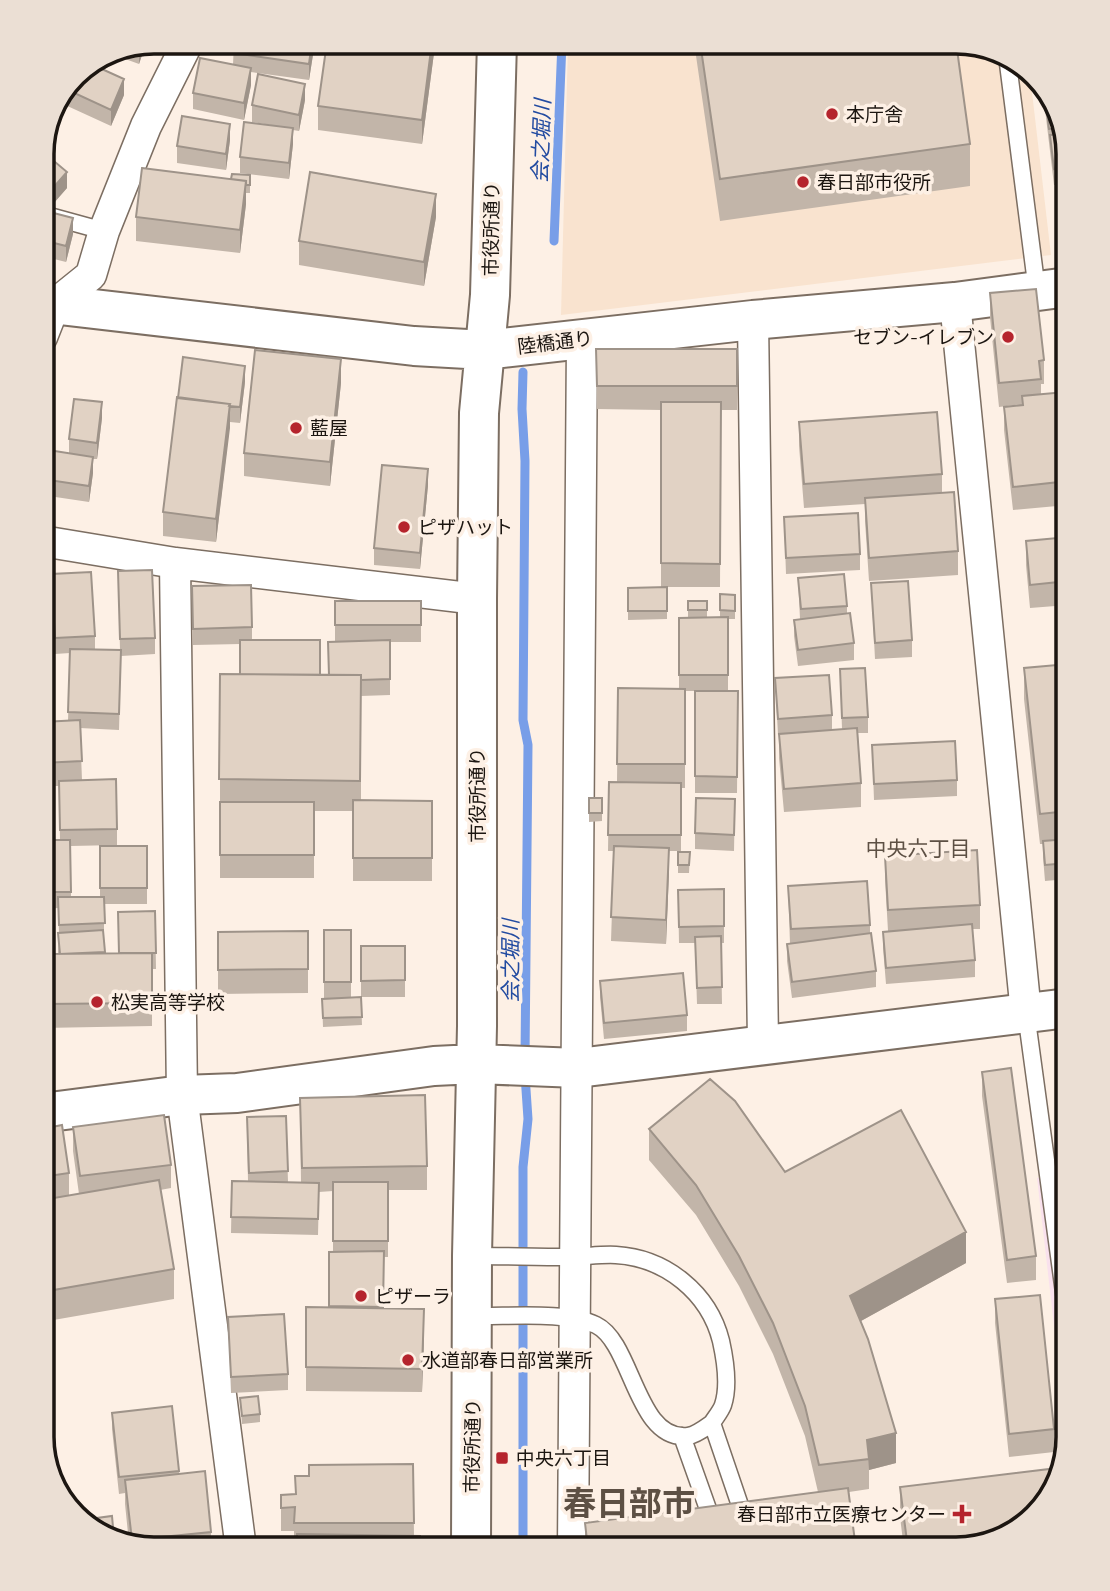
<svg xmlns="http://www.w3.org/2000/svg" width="1110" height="1591" font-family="Raleway,'Noto Sans JP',sans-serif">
<rect width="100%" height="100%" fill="#fdf0e5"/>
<path fill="#f9e3cf" d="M568,42H963L1012,57L1030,75L1051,255L561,315Z"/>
<path fill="#f9e1ed" d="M1068,1175V1437L1067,1439L1037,1178Z"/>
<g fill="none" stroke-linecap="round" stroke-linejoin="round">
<path stroke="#789ee8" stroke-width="9" d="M554,241L562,42
M523,372L522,409L525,461L523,720L528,745L525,1058
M523,1549V1167L528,1119L525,1075"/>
<defs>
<path id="lane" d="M1007,56L1037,291
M53,217L104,231
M1026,1013L1068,1322
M472,1256C504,1256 536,1257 568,1257C584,1257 601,1254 616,1255C666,1258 709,1293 721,1341C725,1359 729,1387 723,1405C721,1411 715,1418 712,1423L746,1523
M473,1316C507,1317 566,1311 596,1325C633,1343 636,1442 688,1436C696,1435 705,1428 712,1423
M682,1436L714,1526"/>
<path id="street" d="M955,302L1026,1013
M753,320L763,1044
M42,337L55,304L91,275L104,231L146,126L188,42
M42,541L175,563L477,599
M175,563L182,1095L241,1549
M573,1549L582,339"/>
<path id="secondary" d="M42,303L414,346L485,350L753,320L955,302L1068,287
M42,1113L182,1095L237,1093L434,1066L475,1064L578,1068L1068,1008
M471,1549L472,1256L477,1026V599L479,413L490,295L497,42"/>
</defs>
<use href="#lane" stroke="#7c6e62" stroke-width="19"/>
<use href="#street" stroke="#7c6e62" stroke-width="33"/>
<use href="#secondary" stroke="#7c6e62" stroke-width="42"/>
<use href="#lane" stroke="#fff" stroke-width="16"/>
<use href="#street" stroke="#fff" stroke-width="30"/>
<use href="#secondary" stroke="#fff" stroke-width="38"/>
</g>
<path fill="#c2b5a9" d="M234,42H315L309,80L251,72V85L244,120L193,109V93L233,65Z
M434,42V53L422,144L318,130V106Z
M694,42H956L970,144V186L720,221Z
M145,46L139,64L117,56Z
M80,70L124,95L111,126L63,104Z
M1045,93L1053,99L1068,154V233H1061L1057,185H1054L1045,109Z
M305,100L299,131L293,130V144L289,179L240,173V157L271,125L252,122V105Z
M230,140L226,170L177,163V146Z
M42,151L67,188L53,204L42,200Z
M250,184V193H246V204L240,253L136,241V217Z
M42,210L73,234L66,262L42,256Z
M436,217L424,286L299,265V241Z
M990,293L1044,360V384H1041V394L1068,419V505L1013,510L1004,430V407L1022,404L999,407L990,317Z
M596,349H737V410H721L720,587H661V410L597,409Z
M245,382L240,423L230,422L216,542L163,536V512Z
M341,383L330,486L244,476V453Z
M102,418L97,459H93V473L89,502L42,495V449L69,454V439Z
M799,422L942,474V493L958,551V575L869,581L865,521V504L804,508L799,446Z
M428,485L420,569L374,565V548Z
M784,517L860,554V570L786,574Z
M1068,537V605L1030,608L1026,565V541Z
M118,571L155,638V654L121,656L119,730L80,728L82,780L117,829V845L71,846V897H100V846H147V904H104V940L105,953H118L155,911L156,969H152V1026L42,1028V954H58L59,933L58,908L44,909V840H60L59,786H42V722L68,721L70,653L55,654L51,574L95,636V650H120Z
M798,578L847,606V613L854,643V660L798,666L794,636V620L800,619Z
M871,583L912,640V657L875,659Z
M192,586L252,627V640L320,675H328L335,641V601H421V642H390V695L361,696V801H432V881H353V811H314V878H220V674H240V644L193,645Z
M667,587V619L628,620V588Z
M720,594L735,595V619H728V691H738L737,793H695V691H685V788H681V851H669L666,944L611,941L614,851H608L609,782H617L618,688L679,689V618L688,617V601H707V617H720Z
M1068,664V879L1045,881L1043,857V844H1040L1024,699V668Z
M840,669L868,717V733H858L861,783V807L784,812L779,758V735H778L775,678L832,715V730L842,729Z
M872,745L957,780V796L874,800Z
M589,798H602V821L589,822Z
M735,799L734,851L695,849V833Z
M678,852H690L689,873H678Z
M885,856L980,905V929H972L975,960V977L886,984L883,948V932L888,931L885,879Z
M788,886L870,925V933L876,971V987L792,998L787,961V944H790Z
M724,889V943H721L722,1004H697L695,943H679L678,890Z
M324,930H351V998L361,997L362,1025L323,1027L322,999L324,998Z
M218,932L308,969V993L218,994Z
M361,946H405V997H361Z
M600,981L687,1015V1031L604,1039L600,997Z
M982,1072L1036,1256V1280L1007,1283L982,1096Z
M300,1098L427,1166V1190H388V1257H384L383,1308L424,1333L422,1392L306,1391V1307H329V1252H333V1191L319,1192L318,1235L231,1233L232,1181H248L247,1133L286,1116L288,1182L301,1183Z
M73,1127L171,1165V1188L160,1190L174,1269V1299L42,1322V1129L69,1173V1196L79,1194L73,1151Z
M649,1129L785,1172L966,1263L861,1321L896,1463L869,1470V1489L849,1492L856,1549H585V1523L818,1492L805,1436L773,1354L739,1286L696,1215L649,1160Z
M995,1299L1054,1429V1452L1009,1457L995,1323Z
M228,1317L288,1374V1390L231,1393Z
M240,1398L260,1414V1422L242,1424Z
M112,1413L179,1471V1474L211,1532V1549H147L129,1543L125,1504V1493L119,1494L112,1429Z
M413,1464L414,1536L294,1547V1531H281V1495L295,1494L309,1476Z
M900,1487L956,1549H904L900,1517Z"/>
<path fill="#9e9389" d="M312,42H315L309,80V64Z
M432,42H434V53L422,144V120Z
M145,46L139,64V48Z
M251,68V85L244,120V103Z
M124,79V95L111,126V110Z
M305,84V100L299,131V115Z
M230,124V140L226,170V154Z
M293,128V144L289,179V163Z
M67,172V188L53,204V188Z
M246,181V204L240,253V230Z
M436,194V217L424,286V262Z
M73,218V234L66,262V246Z
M341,359V383L330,486V462Z
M245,366V382L240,423V407Z
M102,402V418L97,459V443Z
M230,404V428L216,542V519Z
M93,457V473L89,502V486Z
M428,469V485L420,569V553Z
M669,848V872L666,944V920Z
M966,1232V1263L850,1327V1296Z
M424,1309V1333L422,1392V1369Z
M896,1433V1463L869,1470L867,1440Z"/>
<path fill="#e1d2c4" stroke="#9e9389" stroke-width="2" d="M234,42H312L309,64L233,53Z
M327,42H432L422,120L318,106Z
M700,42H956L970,144L720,179Z
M200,58L251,68L244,103L193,93Z
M93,65L124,79L111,110L70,91L80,70Z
M258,74L305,84L299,115L252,105Z
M1047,92L1053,99L1061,128L1049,129L1045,93Z
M182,116L230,124L226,154L177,146Z
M244,122L293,128L289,163L240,157Z
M1063,134L1068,154V167L1054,169L1050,135Z
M42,151L67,172L53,188L42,184Z
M142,168L246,181L240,230L136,217Z
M310,172L436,194L424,262L299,241Z
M1068,172V216L1061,217L1057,173Z
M232,174L250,175V185H246V181L231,179Z
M42,210L73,218L66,246L42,240Z
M1036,289L1044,360L1039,361L1041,379L999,383L990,293Z
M596,349H737V386H597Z
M255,350L341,359L330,462L244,453Z
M183,357L245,366L240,407L229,406L230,404L178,398Z
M1065,392L1068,419V481L1013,487L1004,407L1023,405L1022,396Z
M177,397L230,404L216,519L163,512Z
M74,399L102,402L97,443L69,439Z
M661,402H721L720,564L661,563Z
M937,412L942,474L804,484L799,422Z
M42,449L93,457L89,486L42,479Z
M382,465L428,469L420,553L374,548Z
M954,492L958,551L869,558L865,498Z
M858,513L860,554L786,558L784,517Z
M1068,537V581L1030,585L1026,541Z
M152,570L155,638L120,639L118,571Z
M91,572L95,636L55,638L51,574Z
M844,574L847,606L801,609L798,578Z
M908,581L912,640L875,643L871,583Z
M251,585L252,627L193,629L192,586Z
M667,587V611H628V588Z
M720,594L735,595V611L720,610Z
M335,601H421V625H335Z
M688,601H707V610H688Z
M850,613L854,643L798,650L794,620Z
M728,617V675H679V618Z
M240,640H320V675L240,674Z
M390,640V679L361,680V675H329L328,642Z
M70,649L121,650L119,714L68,712Z
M1068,664V811L1040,814L1024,668Z
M865,668L868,717L842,718L840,669Z
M220,674L361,675L360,781L219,779Z
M829,675L832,715L778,719L775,678Z
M618,688L685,689V764H617Z
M695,691H738L737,777L695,776Z
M80,720L82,761L42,763V722Z
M857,728L861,783L784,789L779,734Z
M955,741L957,780L874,784L872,745Z
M116,779L117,829L60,830L59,781Z
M609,782L681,783V835H608Z
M589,798H602V813H589Z
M696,798L735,799L734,835L695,833Z
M353,800L432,801V858H353Z
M220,802H314V855H220Z
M1068,839V863L1045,865L1043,841Z
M44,840H70L71,892H44Z
M100,846H147V888H100Z
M614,846L669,848L666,920L611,917Z
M977,850L980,905L888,910L885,856Z
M678,852H690L689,865H678Z
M867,881L870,925L791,929L788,886Z
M724,889V926L679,927L678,890Z
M58,897H104L105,923L59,925Z
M155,911L156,953H119L118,912Z
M972,924L975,960L886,968L883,932Z
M103,930L105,952L60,954L58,933Z
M324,930H351V982H324Z
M308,931V969L218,970V932Z
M871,933L876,971L792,982L787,944Z
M721,936L722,987L697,988L695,937Z
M361,946H405V980L361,981Z
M152,953V1003L42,1004V954Z
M683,973L687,1015L604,1023L600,981Z
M361,997L362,1017L323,1018L322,999Z
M1011,1068L1036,1256L1007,1260L982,1072Z
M710,1079L735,1101L785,1172L901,1110L966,1232L850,1296L868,1339L896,1433L867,1440L869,1459L819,1465L805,1406L773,1323L739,1256L696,1185L649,1129Z
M425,1095L427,1166L302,1168L300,1098Z
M164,1115L171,1165L80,1176L73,1127Z
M286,1116L288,1171L249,1173L247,1117Z
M62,1125L69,1173L42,1177V1129Z
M159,1180L174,1269L42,1292V1200Z
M232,1181L319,1183L318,1219L231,1217Z
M333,1182H388V1241H333Z
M384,1251L383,1307L329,1306V1252Z
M1040,1295L1054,1429L1009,1434L995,1299Z
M306,1307L424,1309L422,1369L306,1367Z
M284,1314L288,1374L231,1377L228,1317Z
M258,1396L260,1414L242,1416L240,1398Z
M172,1406L179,1471L119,1477L112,1413Z
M413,1464L414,1523H294L295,1507L281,1508V1495L296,1494L295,1476H309V1465Z
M1058,1468V1473L1053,1493L1011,1534L956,1549H908L900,1487Z
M205,1471L211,1532L132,1540L125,1480Z
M848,1488L856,1549H588L585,1523Z
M112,1516L114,1538L92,1530L82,1520Z
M297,1534L420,1536V1549H297Z"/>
<g fill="#b5242d" stroke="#fdf0e5" stroke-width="2.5">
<circle cx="832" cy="114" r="7"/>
<circle cx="803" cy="182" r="7"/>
<circle cx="1008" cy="337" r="7"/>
<circle cx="296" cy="428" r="7"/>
<circle cx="404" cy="527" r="7"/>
<circle cx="97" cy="1002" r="7"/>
<circle cx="361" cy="1296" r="7"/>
<circle cx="408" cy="1360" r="7"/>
<rect x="495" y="1451" width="14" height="14" rx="3.5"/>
<path d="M958.5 1503.5h7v7h7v7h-7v7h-7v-7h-7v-7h7z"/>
</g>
<g text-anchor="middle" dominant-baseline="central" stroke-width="7" stroke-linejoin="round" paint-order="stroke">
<g font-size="19" fill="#1c1611" stroke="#fdf0e5" text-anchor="start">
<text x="846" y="114">本庁舎</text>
<text x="817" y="182">春日部市役所</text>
<text x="994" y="337" text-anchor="end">セブン-イレブン</text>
<text x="310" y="428">藍屋</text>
<text x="418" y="527">ピザハット</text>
<text x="111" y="1002">松実高等学校</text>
<text x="375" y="1296">ピザーラ</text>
<text x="422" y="1360">水道部春日部営業所</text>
<text x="516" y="1458">中央六丁目</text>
<text x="946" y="1514" text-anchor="end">春日部市立医療センター</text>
</g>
<g font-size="19" fill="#1c1611" stroke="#fdf0e5">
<text transform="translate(491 229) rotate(-89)">市役所通り</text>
<text transform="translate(555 342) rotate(-7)">陸橋通り</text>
<text transform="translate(477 795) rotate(-90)">市役所通り</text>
<text transform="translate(472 1446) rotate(-89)">市役所通り</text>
</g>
<g font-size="21" font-style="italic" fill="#224ba1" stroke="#fdf0e5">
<text transform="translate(541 141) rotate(-88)">会之堀川</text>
<text transform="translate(510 961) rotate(-90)">会之堀川</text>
</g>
<g font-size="21" fill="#5d5044" stroke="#fdf0e5">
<text x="918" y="848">中央六丁目</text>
</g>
<g font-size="33" font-weight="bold" fill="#5d5044" stroke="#fdf0e5">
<text x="629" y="1503">春日部市</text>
</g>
</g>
<path d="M0 0H1110V1591H0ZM154 54H956A100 100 0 0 1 1056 154V1437A100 100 0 0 1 956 1537H154A100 100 0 0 1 54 1437V154A100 100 0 0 1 154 54Z" fill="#ebdfd4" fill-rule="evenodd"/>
<path fill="none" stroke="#1c1611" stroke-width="3.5" d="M154 54H956A100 100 0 0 1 1056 154V1437A100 100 0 0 1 956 1537H154A100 100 0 0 1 54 1437V154A100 100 0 0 1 154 54Z"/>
</svg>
